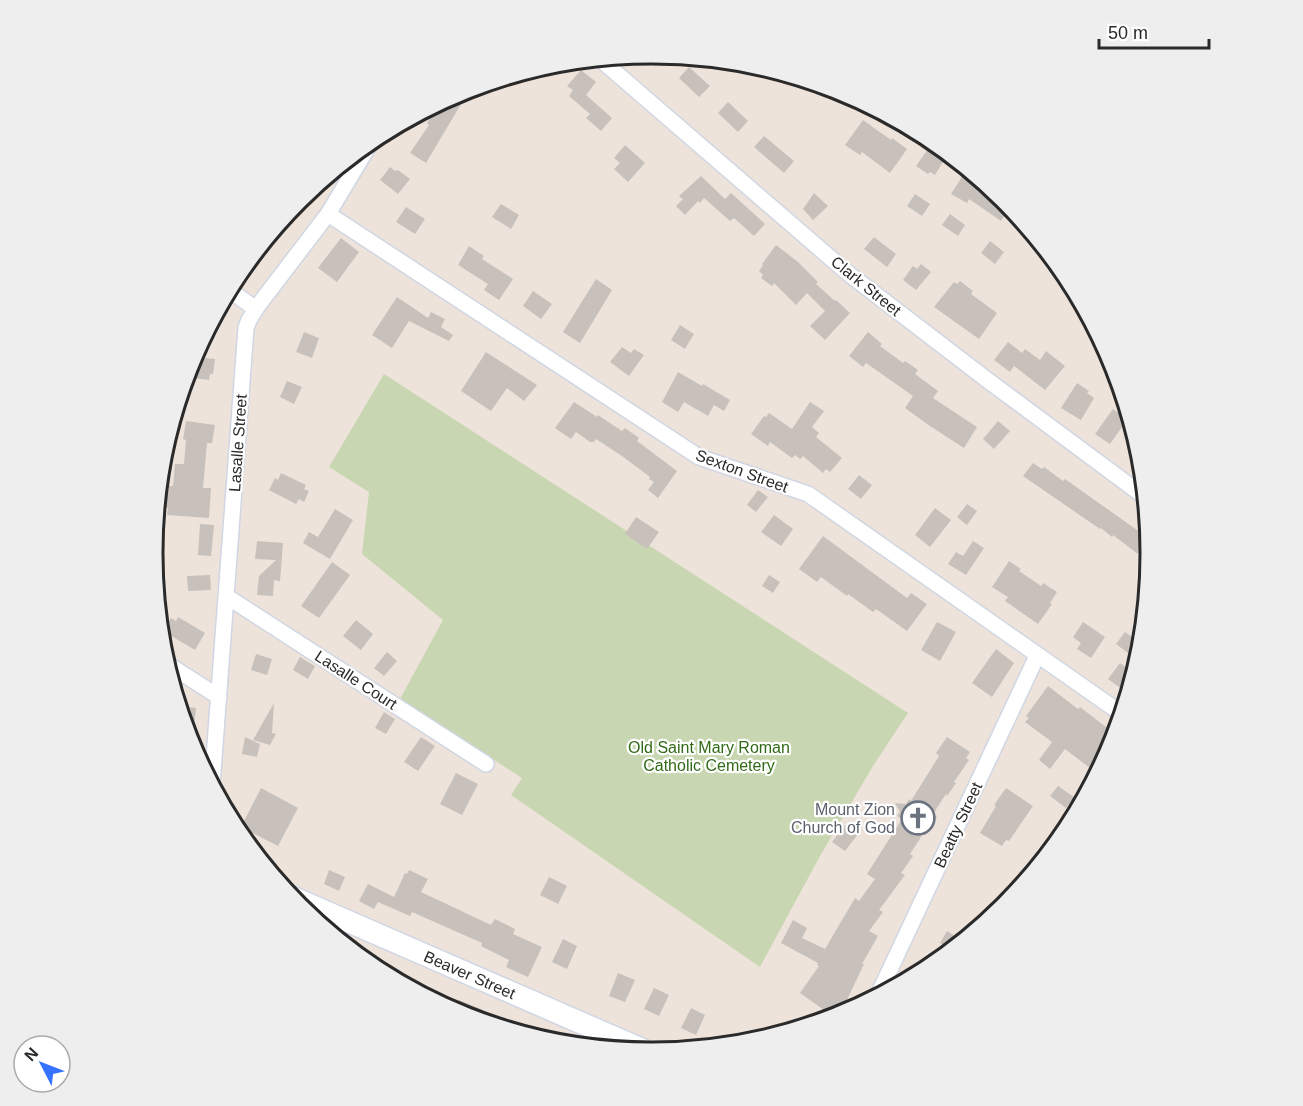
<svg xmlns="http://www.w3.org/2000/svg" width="1303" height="1106" font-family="Arial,sans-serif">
<rect width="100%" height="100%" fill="#ede3db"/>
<path fill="#c8d7b1" d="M384,374L908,713L873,766L820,856L760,967L511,795L522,778L400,699L443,620L362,554L369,492L329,467Z"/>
<path fill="#c8c0bb" d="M689,67L710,86L699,97L679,78Z
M581,70L596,82L586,95L612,118L601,131L586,118L590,114L569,96L573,90L567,86Z
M470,89L426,163L410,153L429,125L427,123L440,103L461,92Z
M728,102L748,121L738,132L718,113Z
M863,120L891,140L892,138L907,149L890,173L862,152L860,155L845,145Z
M764,136L794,161L784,173L754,147Z
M625,145L645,163L628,182L614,169L620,163L614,158Z
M928,149L944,160L935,175L930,172L928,174L916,166Z
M390,167L395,171L398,170L410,179L398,194L380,180Z
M965,172L980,181L977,186L1010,207L1001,221L969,199L967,203L951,194Z
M701,176L725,199L731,193L765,224L754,236L734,218L730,221L704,198L700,203L698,201L685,215L676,206L683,199L679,196Z
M814,193L828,206L813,220L803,209Z
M915,194L930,204L922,216L907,206Z
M501,204L519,215L511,229L492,217Z
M406,207L425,219L415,234L396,222Z
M950,214L965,225L958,236L942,225Z
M874,237L896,254L887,267L864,249Z
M341,238L359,252L337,282L318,268Z
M990,241L1004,252L995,264L981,253Z
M776,245L798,262L818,282L816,284L835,301L836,300L850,313L825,340L810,326L825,311L807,293L796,305L774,283L772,286L761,278L763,275L759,271L763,265L762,264Z
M469,246L484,256L482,259L513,279L499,300L484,290L488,284L458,265Z
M921,264L931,272L916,290L903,280L913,266L917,269Z
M596,279L612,290L580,343L563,332Z
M960,281L973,291L971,294L997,313L979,339L934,307L954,282L957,284Z
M533,291L552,304L541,319L523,306Z
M397,297L428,318L431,312L445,319L441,327L453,335L449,341L409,321L392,348L372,335Z
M680,325L694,334L685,349L671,340Z
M304,332L319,338L312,358L296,352Z
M868,332L882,344L880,346L903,363L905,361L918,370L915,374L938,391L933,398L977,427L964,448L930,426L905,408L913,396L866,363L863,367L849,356Z
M1008,342L1022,353L1025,349L1040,360L1046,351L1065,366L1045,390L1014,366L1010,372L994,360Z
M622,347L631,353L634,349L644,355L629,376L610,362Z
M486,352L537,385L524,401L507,388L491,411L461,391Z
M194,357L215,359L213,374H210L209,380L192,378Z
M678,372L702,386L703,384L730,400L724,411L714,405L708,416L684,402L678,412L662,402Z
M287,381L302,387L294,404L280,397Z
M1077,383L1089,391L1087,393L1094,398L1081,420L1061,408Z
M574,402L597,417L598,415L622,431L625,428L639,438L637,441L677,471L658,498L648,490L654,482L649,479L650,477L622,456L596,439L594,442H590L576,432L571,439L555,428Z
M810,402L824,411L812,427L819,433L816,437L842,458L830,472L826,469L823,473L803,456L800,459L795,455L792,458L770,442L768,446L751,434L764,416L766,417L769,413L792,429Z
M1113,409L1127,420L1110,444L1095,434Z
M186,421L215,425L212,443H207L203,488H211L209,518L167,515L168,508L164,507L165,490H169V486H173L175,464H184L186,440L183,439Z
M998,421L1010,431L994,449L983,439Z
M1033,463L1042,469L1044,467L1063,481L1065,479L1137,530L1141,525L1148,530L1149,540L1138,554L1113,535L1112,537L1101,528L1100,529L1023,476Z
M281,473L306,485L304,489L309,491L304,502L299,499L296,504L269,490L275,478L278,480Z
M859,475L872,485L861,499L848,489Z
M758,490L768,497L756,512L747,505Z
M967,504L977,511L967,525L957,517Z
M935,508L951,520L930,547L915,535Z
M335,509L353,520L330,559L303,543L309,532L318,537Z
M774,515L793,529L781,546L761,532Z
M636,517L659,532L647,549L625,534Z
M200,524L214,525L211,556L198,555Z
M823,536L907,598L911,593L927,604L907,631L876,609L873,612L848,594L847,596L821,577L817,582L799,569Z
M257,541L283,543L280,581L274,580L273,596L257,595L259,576L276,560L255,559Z
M973,541L984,548L966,575L948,564L956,552L963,556Z
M1009,561L1021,569L1019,571L1041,586L1043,583L1057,592L1050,603L1052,604L1038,624L1005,601L1008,597L992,587Z
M332,562L350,575L319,618L301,606Z
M210,575L211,590L188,591L187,576Z
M769,575L780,582L773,593L762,586Z
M178,617L205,633L195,650L163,631L171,618L176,621Z
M356,620L373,634L361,650L343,636Z
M937,622L956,632L940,661L921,650Z
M1083,622L1105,637L1091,658L1077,649L1081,643L1073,637Z
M1125,632L1138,641L1128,653L1116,644Z
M996,649L1014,663L992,697L972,683Z
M387,652L397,661L384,676L374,668Z
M256,654L272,659L267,675L251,670Z
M300,657L315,666L308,679L293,670Z
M1120,663L1134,673L1123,690L1108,679Z
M1048,686L1078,709L1080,707L1115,734L1090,768L1065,749L1050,769L1039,760L1052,742L1025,722L1029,718L1026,716Z
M274,703L272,733L276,734L270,745L253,740Z
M179,706L196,708L192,747L190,744Z
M384,712L395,719L386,734L375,728Z
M245,737L260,744L257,757L242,754Z
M421,737L435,746L418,771L404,762Z
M947,737L970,752L966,758L969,760L954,782L956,783L947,796L946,794L933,814L937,817L925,835L923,834L910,854L913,856L901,873L905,875L879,910L883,912L869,931L878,936L862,964H864L846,1002L836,1016L834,1017L800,993L819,966L817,965L818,963L781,943L793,920L807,928L802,938L825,949L855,898L859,901L875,879L867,874L902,819L897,816L900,812L895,803L906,804L909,799L911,801L939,756L936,753Z
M456,773L478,784L462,815L440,804Z
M1058,786L1074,797L1066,808L1050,796Z
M261,788L298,808L278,846L241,827Z
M1006,788L1033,806L1009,841L1006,840L1002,846L980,833L996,806L994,805Z
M845,825L858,834L845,851L832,842Z
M329,870L345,877L339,891L324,884Z
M409,870L428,879L421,892L491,925L495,919L515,929L513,934L542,947L528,977L506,967L509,960L481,946L482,943L412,912L410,916L378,902L374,909L359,901L368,884L394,897L405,873L407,874Z
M549,877L567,886L558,904L540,895Z
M947,931L959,939L955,947L951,950L940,943Z
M563,939L577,946L567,969L552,962Z
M618,973L635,980L625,1002L609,996Z
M654,988L669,995L659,1016L644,1009Z
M459,1000L481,1009L477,1019L455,1011Z
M691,1008L705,1015L696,1035L681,1028Z"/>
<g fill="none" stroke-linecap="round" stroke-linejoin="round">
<defs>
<path id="minor" d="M600,59L849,274L986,379L1145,497
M328,214L699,457L808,494L1122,714
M229,290L256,309
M226,596L486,764
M166,663L219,697
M212,785L246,328L249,320L257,307L328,214L373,139
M878,995L1037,656"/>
<g id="secondary">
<path id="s1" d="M292,897L648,1052"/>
</g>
</defs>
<use href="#minor" stroke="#d0d6e3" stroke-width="18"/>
<use href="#secondary" stroke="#d0d6e3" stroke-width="24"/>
<use href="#minor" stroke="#fff" stroke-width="15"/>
<use href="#secondary" stroke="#fff" stroke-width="21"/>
</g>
<defs>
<symbol id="church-ring" viewBox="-11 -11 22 22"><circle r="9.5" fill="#fff" stroke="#6b7280" stroke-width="1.5"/><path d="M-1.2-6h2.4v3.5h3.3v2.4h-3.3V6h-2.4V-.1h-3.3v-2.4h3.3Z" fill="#6b7280"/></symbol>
</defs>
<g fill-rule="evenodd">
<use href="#church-ring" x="899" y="799" width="38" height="38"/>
</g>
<g text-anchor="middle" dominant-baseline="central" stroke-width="4.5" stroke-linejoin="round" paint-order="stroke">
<g font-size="16" fill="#2a2a2a" stroke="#fff">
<text transform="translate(866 286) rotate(39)">Clark Street</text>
<text transform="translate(238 443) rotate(-86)">Lasalle Street</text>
<text transform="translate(742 471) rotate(20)">Sexton Street</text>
<text transform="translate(356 680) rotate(33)">Lasalle Court</text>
<text transform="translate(958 825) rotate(-65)">Beatty Street</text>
<text stroke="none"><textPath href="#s1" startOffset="194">Beaver Street</textPath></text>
</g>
<g font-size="16" fill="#316a17" stroke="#fff">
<text x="709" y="747">Old Saint Mary Roman<tspan x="709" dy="18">Catholic Cemetery</tspan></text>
</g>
<g font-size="16" fill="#5b616d" stroke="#fff" text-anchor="end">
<text x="895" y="809">Mount Zion<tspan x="895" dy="18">Church of God</tspan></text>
</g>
</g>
<path d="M0 0H1303V1106H0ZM651 64H652A488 488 0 0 1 1140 552V554A488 488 0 0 1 652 1042H651A488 488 0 0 1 163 554V552A488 488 0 0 1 651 64Z" fill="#eee" fill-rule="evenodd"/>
<path fill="none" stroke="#2a2a2a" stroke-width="3" d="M651 64H652A488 488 0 0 1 1140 552V554A488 488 0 0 1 652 1042H651A488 488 0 0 1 163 554V552A488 488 0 0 1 651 64Z"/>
<g transform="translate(42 1064) rotate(312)"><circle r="28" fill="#ffffff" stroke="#aaaaaa" stroke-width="1.5"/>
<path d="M0-4.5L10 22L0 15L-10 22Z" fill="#3572ff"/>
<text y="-9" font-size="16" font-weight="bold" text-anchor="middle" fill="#2a2a2a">N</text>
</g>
<path d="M1099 39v9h110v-9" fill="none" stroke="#2a2a2a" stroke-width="3"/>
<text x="1108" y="39" font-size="18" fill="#2a2a2a" stroke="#ffffff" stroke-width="4.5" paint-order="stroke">50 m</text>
</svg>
